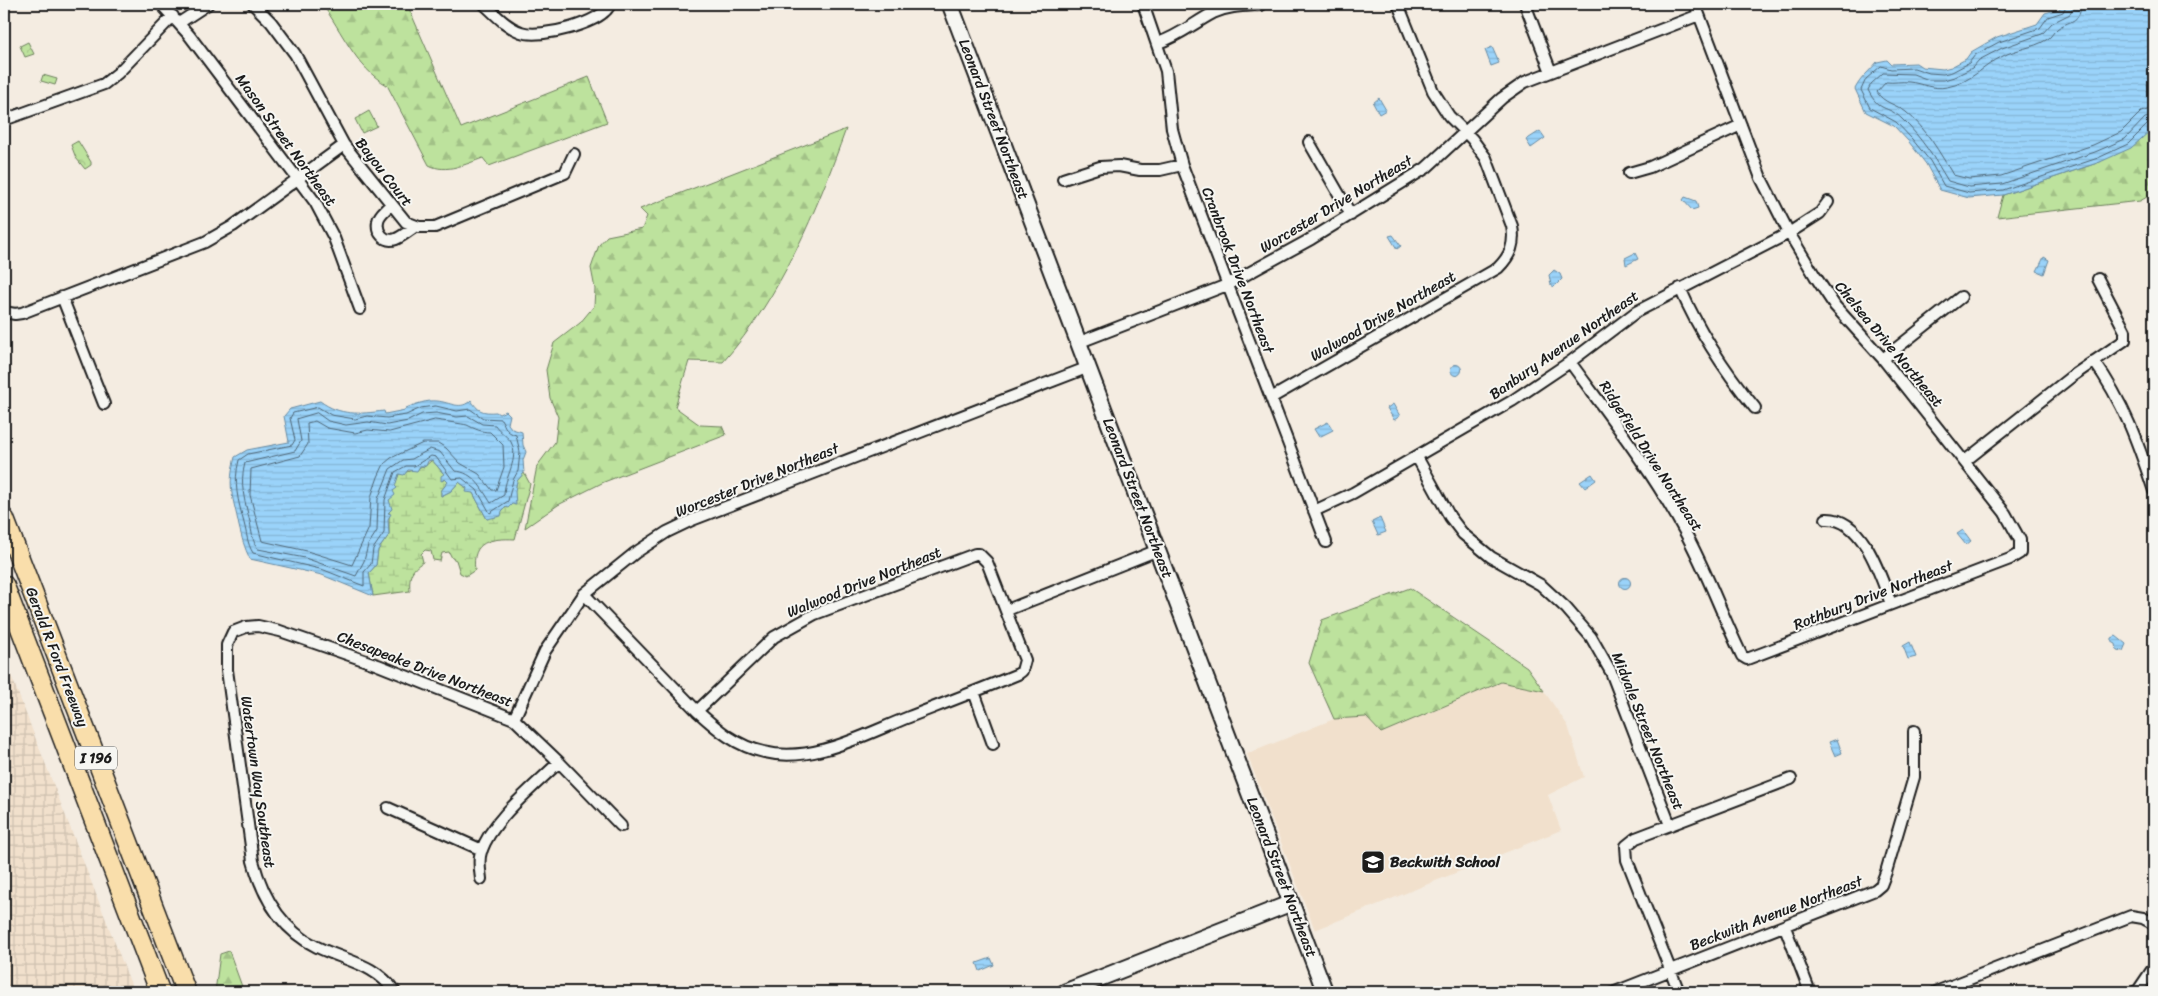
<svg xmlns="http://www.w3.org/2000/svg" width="2158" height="996" font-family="Sriracha,sans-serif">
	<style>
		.built { fill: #f1e0cc }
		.industrial { fill: url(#industrial-grid) }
		.forest { fill: url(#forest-firs); stroke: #6c7f5c }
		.wetland { fill: url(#wetland-marsh); stroke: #6c7f5c }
		.park { fill: url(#park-crowns); stroke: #6c7f5c }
		.water { fill: url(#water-rules); stroke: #688aa1 }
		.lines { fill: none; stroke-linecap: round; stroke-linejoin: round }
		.shore { stroke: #4e6575; stroke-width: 1 }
		.street-casing { stroke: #1c1c1c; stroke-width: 14 }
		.secondary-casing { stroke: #1c1c1c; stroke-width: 19 }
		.highway-casing { stroke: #1c1c1c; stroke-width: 22 }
		.street { stroke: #f6f6f2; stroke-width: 10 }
		.secondary { stroke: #f6f6f2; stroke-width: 15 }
		.highway { stroke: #f9deab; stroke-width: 19 }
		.labels { text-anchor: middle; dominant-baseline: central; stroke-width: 4; stroke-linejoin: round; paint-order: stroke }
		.shield { fill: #f6f6f2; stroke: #5d5d5c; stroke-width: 1 }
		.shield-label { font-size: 14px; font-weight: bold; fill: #1c1c1c }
		.street-label { font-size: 15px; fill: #1c1c1c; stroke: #f6f6f2 }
		.poi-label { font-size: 15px; font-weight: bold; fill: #1c1c1c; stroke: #f6f6f2; text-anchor: start }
	</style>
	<defs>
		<pattern id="industrial-grid" width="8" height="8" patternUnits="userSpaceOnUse" patternTransform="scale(1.25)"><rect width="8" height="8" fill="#f1e0cc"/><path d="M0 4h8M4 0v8" fill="none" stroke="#cec0af"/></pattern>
		<pattern id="forest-firs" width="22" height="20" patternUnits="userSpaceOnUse" patternTransform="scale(1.25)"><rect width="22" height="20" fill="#bde29d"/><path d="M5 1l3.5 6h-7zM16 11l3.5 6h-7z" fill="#a2c187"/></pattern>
		<pattern id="wetland-marsh" width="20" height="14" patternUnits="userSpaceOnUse" patternTransform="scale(1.25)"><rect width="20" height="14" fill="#bde29d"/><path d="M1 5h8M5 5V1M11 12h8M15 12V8" fill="none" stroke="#a2c187"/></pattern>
		<pattern id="park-crowns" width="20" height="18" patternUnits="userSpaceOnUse" patternTransform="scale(1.25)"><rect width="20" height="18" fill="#bde29d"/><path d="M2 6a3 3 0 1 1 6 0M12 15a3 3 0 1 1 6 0" fill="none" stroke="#a2c187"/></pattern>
		<pattern id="water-rules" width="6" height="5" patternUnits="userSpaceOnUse" patternTransform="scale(1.25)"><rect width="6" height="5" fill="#9ad3fa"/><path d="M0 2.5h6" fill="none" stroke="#84b5d6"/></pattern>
	</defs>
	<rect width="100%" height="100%" fill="#f4ece1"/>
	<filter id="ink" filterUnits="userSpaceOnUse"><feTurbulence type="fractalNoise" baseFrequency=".02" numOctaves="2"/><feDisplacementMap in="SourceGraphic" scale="10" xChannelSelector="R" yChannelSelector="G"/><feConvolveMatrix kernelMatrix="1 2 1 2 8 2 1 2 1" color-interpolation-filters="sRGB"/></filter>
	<g filter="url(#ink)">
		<path class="built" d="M1502,682L1544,691L1568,726L1584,777L1548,795L1561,830L1315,930L1247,754L1334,719L1366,717L1381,733Z"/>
		<path class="industrial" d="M4,657L134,992H4Z"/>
		<path class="forest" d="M322,4H407L461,128L589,77L607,122L489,166L483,158C466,164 446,174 429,165L387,85C356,68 342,31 322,4Z
			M2154,123V193L2140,201L1997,217L2003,195L2100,162L2151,130Z
			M846,129C816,212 782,295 723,362L689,361L675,407L700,425L722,426L726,435L604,482L558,505L525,528L537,466L555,442L558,417L550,398L546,370L554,343L580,323L594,306L595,289L591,268L599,245L607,236L642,229L647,216L640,209Z
			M1410,588L1527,667L1544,691L1501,682L1381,733L1366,717L1334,719L1309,663L1322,620Z
			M229,951L244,992H215L220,954Z"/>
		<path class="wetland" d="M432,460L444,474L442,481L445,479L448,482L441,491V496L451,491L459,482L473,493L487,519L512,504L517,481L524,473L530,484L515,539C491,538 471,541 475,570L466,576L460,573L456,560L452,558L449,552L442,553L440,561L433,560L431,551L425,550L421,554L423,562C410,570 409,577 410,591L373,596L369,573L376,565L378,550L389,535V500L399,474L417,469L422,466L424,467Z"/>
		<path class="park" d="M28,42L34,54L25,57L20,46Z
			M43,75L57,79L55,85L41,81Z
			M369,111L377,126L362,133L355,119Z
			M78,141L91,162V165L85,169L76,158L71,145Z"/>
		<path class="water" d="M2065,4H2154V123L2151,130L2131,148L2100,162L2003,195L1969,198L1940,190L1926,164L1909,142L1894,126L1866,112L1855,89C1861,77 1869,72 1877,62L1887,60L1891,64L1916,63L1922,67L1943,69L1951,67L1966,59L1971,52L1997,37L2037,24L2045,13L2059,9Z
			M1492,47L1499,63L1491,66L1485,50Z
			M1379,98L1386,110L1379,114L1373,103Z
			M1540,131L1545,138L1531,148L1526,140Z
			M1685,197L1696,201L1698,208L1692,210L1683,200Z
			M1393,235L1401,246L1397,249L1389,236Z
			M1635,253L1638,259L1626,265L1625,258Z
			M2044,257L2049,260L2044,274L2037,271Z
			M1554,270L1560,274L1562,279L1554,287L1551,285L1549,275Z
			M1450.5 370a5.5 5.5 0 1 1 11 0a5.5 5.5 0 1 1-11 0Z
			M471,400C478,411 482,413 496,412L499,414L506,411L510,415L508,424L512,429L522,432L523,445L526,452L523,460L524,473L517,481L515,491L516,505L512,504L508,508L506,507L502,511L501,516L487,519L473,493L466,492L467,488L459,482L451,491L441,496V491L448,482L445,479L441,481V476L444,474L432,460L428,461L426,466H420L417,471L408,470L404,475L399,474L395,486L397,488L393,491L395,495L389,500L392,509L388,513L391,514L388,519L389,535L378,550L376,565L369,573L373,596L322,575L250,559C244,547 242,538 239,526C233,496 227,488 235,457L247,450L289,442L284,416L290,409L320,401C340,416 360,414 384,411L385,414L405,410L406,408C416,404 427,400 437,401C450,402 461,411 471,400Z
			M1393,404L1400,416L1394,420L1387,408Z
			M1328,422L1333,430L1319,437L1314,429Z
			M1592,474L1596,480L1585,488L1580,482Z
			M1380,518L1386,532L1378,535L1372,522Z
			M1963,530L1971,541L1966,545L1957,534Z
			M1619.5 583a5.5 5.5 0 1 1 11 0a5.5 5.5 0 1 1-11 0Z
			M2116,636L2126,644L2123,651L2117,650L2116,644L2112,642V638Z
			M1910,642L1916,657L1908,659L1903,646Z
			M1837,739L1842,753L1835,756L1829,742Z
			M991,958L994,965L980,971L977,963Z"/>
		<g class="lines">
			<path class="shore" d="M2067,4L2063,12L2048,17L2040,28L1999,42L1975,55L1969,63L1952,72L1943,74L1929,73L1914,68L1891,69L1881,66L1866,79L1861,90L1870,108L1896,122L1912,139L1930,161L1944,186L1969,193L2003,190L2098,158L2128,144L2149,123L2154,122
				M2074,4L2070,14L2052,23L2042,34L2002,48L1979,60L1972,68L1954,77L1944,80H1929L1913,74L1883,73L1871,84L1868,90C1880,114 1887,104 1902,119C1921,137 1935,159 1948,181L1969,187L2002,184L2095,152L2125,139L2145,118L2154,116
				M2081,4C2081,24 2068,20 2057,29C2053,32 2051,38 2046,40C2033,48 2016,49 2003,56C1983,66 1970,83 1947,87C1933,90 1921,83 1909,82C1901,81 1894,83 1886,82L1877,92C1883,103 1896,104 1906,112C1926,128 1940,153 1953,175L1969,179L2001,176L2093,145L2121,132L2141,112L2154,108
				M436,406L457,411L470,409L483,418L501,419C506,427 505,432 516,435L520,452L518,471L513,480L508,501L490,513L477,490L462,478L452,479L436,457L431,456L414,466H406L395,472L385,500L384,533L373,549L371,564L364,572V586L324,570L253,553C247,543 247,534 244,523C238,500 233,484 239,460L248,454L292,445L295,440L290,418L293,413L318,407L331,415L355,419L367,416L387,418L406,415L421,408Z
				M317,413L328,421L346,425L368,422L387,425L408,421L422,414L436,413L457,417L468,416L482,424L495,425C499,431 510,439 511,442C520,459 504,477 504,495L491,503C482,489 474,472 455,471L440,452L430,449L412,459L403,460L390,469L378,499L377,531L368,545L364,561L356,576L305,558L258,549C252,541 252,532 250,522C245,501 239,485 245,463L295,451L301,441L297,419Z
				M435,420C442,421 463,424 467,425C475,429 481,432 490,432L503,445L504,467L496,490H492L479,474L460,463L446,448L438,443H423L391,458L384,464L378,477L371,497L369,528L352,565L307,551L262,541L250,495L251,469L300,456L308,444L307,423L315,421L327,428L355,433L368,430L389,432Z"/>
			<g class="street-casing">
				<path id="street" d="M161,4L189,35L315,202L334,238L360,309
					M253,4L271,22L295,54L344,145L406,222L419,227H435L565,173L574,154
					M484,4C495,14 506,27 521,32C540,39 604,23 610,4
					M1143,4L1166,71L1172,129L1182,165L1326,542
					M1525,4L1551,72
					M179,23L208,4
					M1158,43C1179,36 1194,23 1213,13C1228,6 1244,6 1260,5
					M4,120L104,84L118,73L173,16
					M1309,142L1351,215
					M1629,173L1650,167L1741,125
					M1063,179L1100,167L1119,166L1140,170H1160L1182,165
					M390,205C386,210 379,214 378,221C376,232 384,243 396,239C403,236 410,230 416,226
					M1680,288C1699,332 1725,371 1755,408
					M62,297L104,404
					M4,312L15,314L22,313L205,242L233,226L344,145
					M1080,342L1227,285L1311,239L1426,168L1502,98L1525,82L1699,15
					M1883,359L1961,297
					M2094,361C2124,403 2138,443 2154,491
					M1570,362C1610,417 1653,472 1685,532C1707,572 1722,615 1742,656L1747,659L2010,559L2020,553V540L2005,513L1883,359L1835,306L1815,276L1789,233L1761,178L1695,4
					M1271,398L1498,268C1511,255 1515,244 1512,226L1486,158L1472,139L1449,116L1433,91L1398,4
					M1417,457L1450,517L1463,534L1491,557L1541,585L1566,608L1591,637L1611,672L1670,825
					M1965,461L2071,377L2125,340V331L2098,279
					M1314,511L1353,493L1512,401L1570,362L1636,312L1789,233L1820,213L1828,202
					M1826,519C1863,517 1881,577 1891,604
					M584,594L697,711C718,730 736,746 764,752C813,764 865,734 909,717C945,703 982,689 1018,674L1022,671L1025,660L987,562L979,554H975L815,614L774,637L697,711
					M1007,610L1158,550
					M974,692L993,744
					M514,719L545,651L584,594L635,553L667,532L692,520L1089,367
					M388,808L482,850
					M481,879C480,870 478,860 481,852C492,819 535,786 559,762
					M1785,927L1810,992
					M395,992C376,964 346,961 317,947C282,930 263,898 253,861L227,670V645L233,632L246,627L258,626L280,631L378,665L514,719L559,762L621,826
					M1615,992L1875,890L1881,885L1886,872L1914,777V731
					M1679,992L1627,860L1626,846L1636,838L1791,779
					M1936,992L2131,916L2143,918L2154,924
					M2137,992L2154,967"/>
			</g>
			<g class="secondary-casing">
				<path id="secondary" d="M950,4L1325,992
					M1065,992L1291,903"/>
			</g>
			<g class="highway-casing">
				<path id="highway" d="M4,518L186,992
					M4,585L160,992"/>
			</g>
			<use href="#street" class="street"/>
			<use href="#secondary" class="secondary"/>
			<use href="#highway" class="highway"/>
		</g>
	</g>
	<defs>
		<g id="school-square" transform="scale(1.25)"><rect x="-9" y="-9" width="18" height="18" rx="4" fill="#1c1c1c" stroke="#f6f6f2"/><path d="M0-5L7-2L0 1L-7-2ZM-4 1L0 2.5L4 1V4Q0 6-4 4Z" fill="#fff"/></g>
	</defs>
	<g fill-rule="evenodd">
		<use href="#school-square" x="1373" y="862"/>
	</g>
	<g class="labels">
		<rect class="shield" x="75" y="746.5" width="42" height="23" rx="4"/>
		<g class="shield-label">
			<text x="96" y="758">I 196</text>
		</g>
		<g class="street-label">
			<text transform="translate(994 119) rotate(69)">Leonard Street Northeast</text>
			<text transform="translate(286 140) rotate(54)">Mason Street Northeast</text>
			<text transform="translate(384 172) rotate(52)">Bayou Court</text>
			<text transform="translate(1336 204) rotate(-31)">Worcester Drive Northeast</text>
			<text transform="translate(1238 270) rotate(69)">Cranbrook Drive Northeast</text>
			<text transform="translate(1383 316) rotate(-30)">Walwood Drive Northeast</text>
			<text transform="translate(1889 344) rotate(50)">Chelsea Drive Northeast</text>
			<text transform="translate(1564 345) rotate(-35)">Banbury Avenue Northeast</text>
			<text transform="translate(1651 456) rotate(57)">Ridgefield Drive Northeast</text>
			<text transform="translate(757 480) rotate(-22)">Worcester Drive Northeast</text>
			<text transform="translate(1138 498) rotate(69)">Leonard Street Northeast</text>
			<text transform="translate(864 582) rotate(-22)">Walwood Drive Northeast</text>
			<text transform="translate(1873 595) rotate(-21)">Rothbury Drive Northeast</text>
			<text transform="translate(57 657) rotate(69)">Gerald R Ford Freeway</text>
			<text transform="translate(425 669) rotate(21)">Chesapeake Drive Northeast</text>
			<text transform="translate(1648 731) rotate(68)">Midvale Street Northeast</text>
			<text transform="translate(258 782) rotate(82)">Watertown Way Southeast</text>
			<text transform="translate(1282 877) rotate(69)">Leonard Street Northeast</text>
			<text transform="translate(1776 913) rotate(-21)">Beckwith Avenue Northeast</text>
		</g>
		<g class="poi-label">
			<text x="1390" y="862">Beckwith School</text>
		</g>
	</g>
	<rect width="2158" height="996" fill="none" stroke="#f6f6f2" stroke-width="20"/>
	<rect x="10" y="10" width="2138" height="976" fill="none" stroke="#1c1c1c" stroke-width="2" filter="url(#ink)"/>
</svg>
